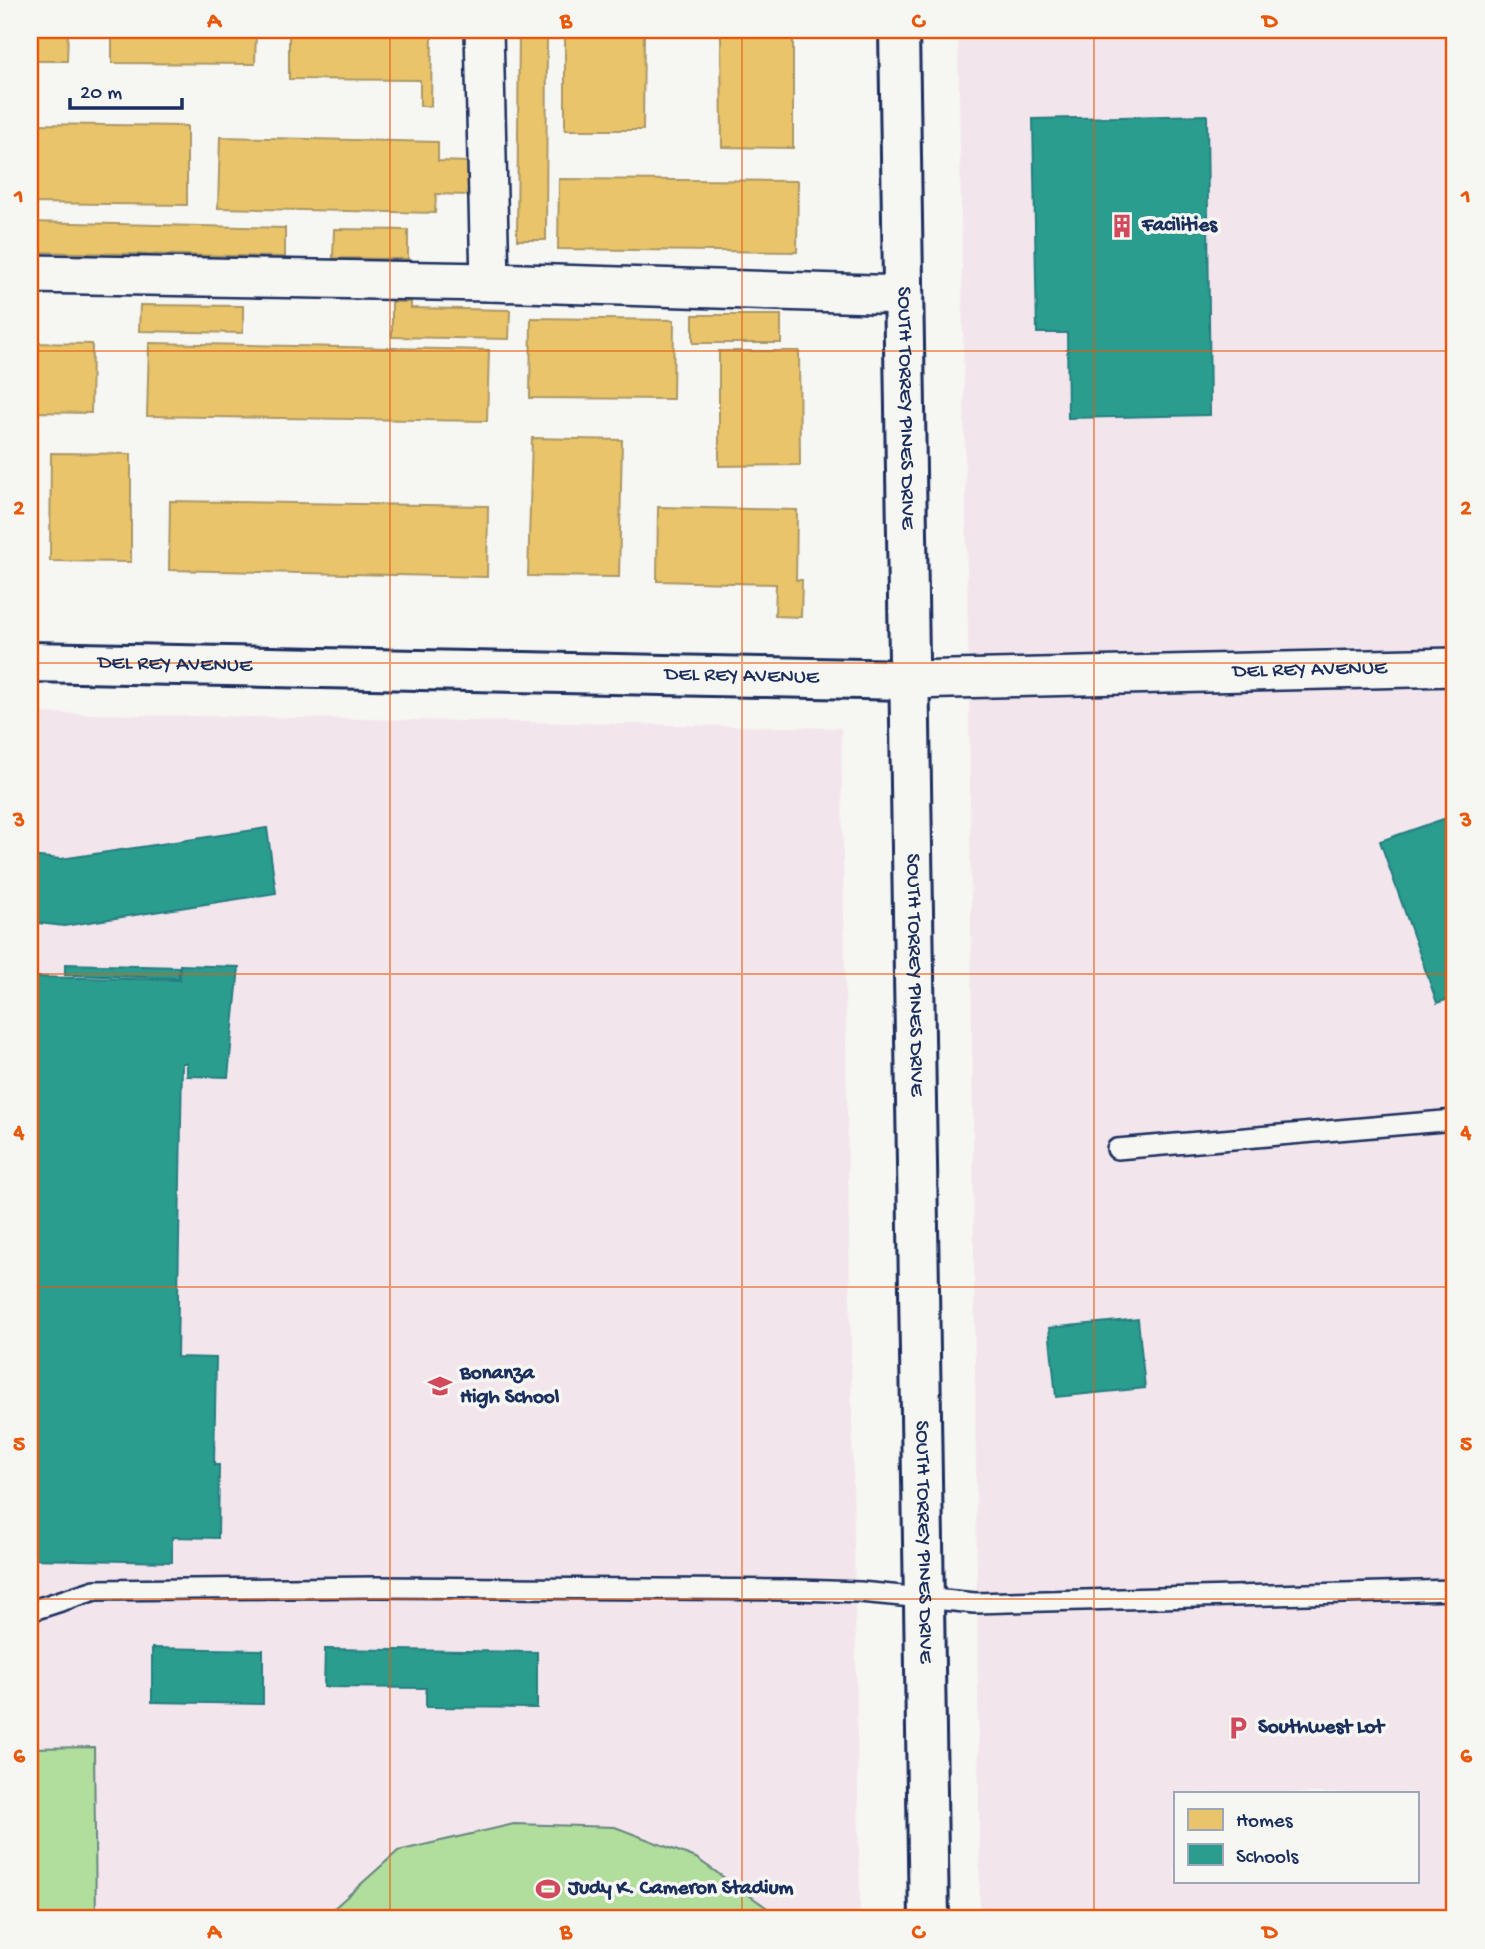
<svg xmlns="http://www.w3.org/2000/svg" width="1485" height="1949" font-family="'Gochi Hand',sans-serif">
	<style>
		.built { fill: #f3e5ec; fill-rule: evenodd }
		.green { fill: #b1de9d; stroke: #66867e; stroke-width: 2 }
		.homes { fill: #e9c46a; stroke: #ab9766; stroke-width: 2 }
		.schools { fill: #2a9d8f; stroke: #267c80; stroke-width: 2 }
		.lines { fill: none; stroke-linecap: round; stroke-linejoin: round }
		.service-casing { stroke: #1b2f5e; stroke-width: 24 }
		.minor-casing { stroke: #1b2f5e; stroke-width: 42 }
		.tertiary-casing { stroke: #1b2f5e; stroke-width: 44 }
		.secondary-casing { stroke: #1b2f5e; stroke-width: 44 }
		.service { stroke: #f6f6f2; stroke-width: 19 }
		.minor { stroke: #f6f6f2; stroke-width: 37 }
		.tertiary { stroke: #f6f6f2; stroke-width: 38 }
		.secondary { stroke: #f6f6f2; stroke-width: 38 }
		.grid { fill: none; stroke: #e8590c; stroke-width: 2; stroke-opacity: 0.55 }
		.labels { text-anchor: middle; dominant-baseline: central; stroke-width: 7; stroke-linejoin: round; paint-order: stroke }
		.poi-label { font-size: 21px; font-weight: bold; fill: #1b2f5e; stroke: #f6f6f2; text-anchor: start }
		.street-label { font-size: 21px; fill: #1b2f5e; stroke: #f6f6f2 }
		.neatline { fill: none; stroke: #e8590c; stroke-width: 2.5 }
		.grid-label { font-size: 23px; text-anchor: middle; font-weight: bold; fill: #e8590c }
	</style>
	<rect width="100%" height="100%" fill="#f6f6f2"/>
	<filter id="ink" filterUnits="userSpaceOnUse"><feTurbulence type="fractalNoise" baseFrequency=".0143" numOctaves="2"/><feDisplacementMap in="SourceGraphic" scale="14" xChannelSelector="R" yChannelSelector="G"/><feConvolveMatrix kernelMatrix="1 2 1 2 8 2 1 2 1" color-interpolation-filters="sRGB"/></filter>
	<g filter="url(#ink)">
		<path class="built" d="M958,30H1455V1919H980L969,691ZM1175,1793H1417V1881H1175Z
			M30,713L841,728L860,1919H30Z"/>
		<path class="green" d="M94,1747L96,1919H30V1748Z
			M514,1824L615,1827L696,1858L783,1919H322L398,1851Z"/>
		<path class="homes" d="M30,30H68L67,61H30Z
			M112,30H256L255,64L112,63Z
			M289,30H432L431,106H420V80L289,79Z
			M519,30H547L546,240H517Z
			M565,30H644L643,130H565Z
			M721,34H793V148L722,147Z
			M30,124L187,126V205L30,203Z
			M220,137L438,142V161L469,162L468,195L436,194L435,213L218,208Z
			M559,179L798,181L797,252L558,249Z
			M30,222L285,228V257L30,252Z
			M334,229L408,230V259L333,258Z
			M392,302H411V308L510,310L509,339L392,337Z
			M140,305L243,306V333L139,331Z
			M693,315H781V343H693Z
			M531,318L674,320L673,399L530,398Z
			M30,343L92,344L91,413L30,412Z
			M149,343L489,350L487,421L147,416Z
			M719,351H799L800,465L719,466Z
			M532,438L622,440L619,577L528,576Z
			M51,453L131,454V562L50,561Z
			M170,501L488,506L487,577L169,570Z
			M658,507L797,510L796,580H802L801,617L775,616L776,584L657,581Z"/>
		<path class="schools" d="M1207,115L1210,415L1068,418L1067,333H1037L1033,119Z
			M1455,815V997L1437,1003L1380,841Z
			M267,828L276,893L64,926L30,922V856L61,859Z
			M65,964L179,967V978L65,975Z
			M180,965L239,967L228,1077L187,1076V1063H182L177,1357L216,1358L214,1465H219L218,1538L172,1537V1562L30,1559V977L180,980Z
			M1138,1319L1145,1388L1056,1397L1049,1328Z
			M152,1648L263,1650V1704L152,1702Z
			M325,1649L537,1652V1708L426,1707V1688L324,1687Z"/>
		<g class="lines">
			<g class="service-casing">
				<path id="service" d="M1117,1149L1455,1120
					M30,1611L95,1590L375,1587L798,1590L860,1592L975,1603L1455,1590"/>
			</g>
			<g class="minor-casing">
				<g id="minor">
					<path d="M484,30L490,282"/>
					<path d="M30,274L490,282L904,295"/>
					<path id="s1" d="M909,680L1455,667"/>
				</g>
			</g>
			<g class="tertiary-casing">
				<g id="tertiary">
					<path id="s2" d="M30,662L909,680"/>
				</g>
			</g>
			<g class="secondary-casing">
				<g id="secondary">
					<path id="s3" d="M899,30L929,1919"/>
				</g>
			</g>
			<use href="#service" class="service"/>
			<use href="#minor" class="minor"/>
			<use href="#tertiary" class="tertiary"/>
			<use href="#secondary" class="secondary"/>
		</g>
	</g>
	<path class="grid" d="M390,30V1919M742,30V1919M1094,30V1919M30,351H1455M30,663H1455M30,974H1455M30,1287H1455M30,1599H1455"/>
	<defs>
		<g id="building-bare" transform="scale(1.89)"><path d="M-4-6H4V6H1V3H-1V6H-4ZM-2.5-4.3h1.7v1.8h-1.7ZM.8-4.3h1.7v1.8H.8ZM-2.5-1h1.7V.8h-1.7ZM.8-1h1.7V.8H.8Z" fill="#d1495b" stroke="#f6f6f2" stroke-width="2.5" paint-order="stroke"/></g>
		<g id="school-bare" transform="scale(1.89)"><path d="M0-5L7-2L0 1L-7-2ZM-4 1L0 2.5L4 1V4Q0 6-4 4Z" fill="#d1495b" stroke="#f6f6f2" stroke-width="2.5" paint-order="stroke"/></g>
		<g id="parking-bare" transform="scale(1.89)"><path d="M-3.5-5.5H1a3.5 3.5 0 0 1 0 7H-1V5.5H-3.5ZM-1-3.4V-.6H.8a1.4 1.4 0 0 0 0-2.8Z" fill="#d1495b" stroke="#f6f6f2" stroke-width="2.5" paint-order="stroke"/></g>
		<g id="stadium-bare" transform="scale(1.89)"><path d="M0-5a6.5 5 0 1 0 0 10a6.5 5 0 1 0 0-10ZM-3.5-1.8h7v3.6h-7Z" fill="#d1495b" stroke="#f6f6f2" stroke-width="2.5" paint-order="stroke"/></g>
	</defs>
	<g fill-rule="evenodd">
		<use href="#building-bare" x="1122" y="226"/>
		<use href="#school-bare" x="440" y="1386"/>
		<use href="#parking-bare" x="1238" y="1728"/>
		<use href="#stadium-bare" x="548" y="1889"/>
	</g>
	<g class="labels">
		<g class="poi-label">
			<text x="1142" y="226">Facilities</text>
			<text x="460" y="1374">Bonanza<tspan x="460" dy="24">High School</tspan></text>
			<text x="1258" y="1728">Southwest Lot</text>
			<text x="568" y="1889">Judy K. Cameron Stadium</text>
		</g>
		<g class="street-label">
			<text stroke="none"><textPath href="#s3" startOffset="378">SOUTH TORREY PINES DRIVE</textPath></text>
			<text stroke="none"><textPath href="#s2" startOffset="145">DEL REY AVENUE</textPath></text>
			<text stroke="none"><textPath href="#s1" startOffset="401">DEL REY AVENUE</textPath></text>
			<text stroke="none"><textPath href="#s2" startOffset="712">DEL REY AVENUE</textPath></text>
			<text stroke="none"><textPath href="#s3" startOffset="945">SOUTH TORREY PINES DRIVE</textPath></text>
			<text stroke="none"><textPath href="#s3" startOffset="1512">SOUTH TORREY PINES DRIVE</textPath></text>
		</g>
	</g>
	<rect width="1485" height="1949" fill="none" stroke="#f6f6f2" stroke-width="77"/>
	<rect x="1174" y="1792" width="245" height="91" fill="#f6f6f2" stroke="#9ea6b7" stroke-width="2"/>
	<rect x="1188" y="1809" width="35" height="21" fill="#e9c46a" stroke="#9ea6b7" stroke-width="2"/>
	<text x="1236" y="1826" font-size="21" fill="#1b2f5e">Homes</text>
	<rect x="1188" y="1844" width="35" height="21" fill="#2a9d8f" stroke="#9ea6b7" stroke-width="2"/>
	<text x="1236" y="1862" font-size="21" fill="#1b2f5e">Schools</text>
	<path d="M70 98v10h112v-10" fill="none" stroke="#1b2f5e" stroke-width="3.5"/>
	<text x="80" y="98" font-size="21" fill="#1b2f5e" stroke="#f6f6f2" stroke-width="5" paint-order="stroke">20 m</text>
	<rect x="38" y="38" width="1408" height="1872" class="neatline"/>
	<g class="grid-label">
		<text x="214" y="27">A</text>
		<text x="566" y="27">B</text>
		<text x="918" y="27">C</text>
		<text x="1270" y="27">D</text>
		<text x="19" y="202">1</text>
		<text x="1466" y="202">1</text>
		<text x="19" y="514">2</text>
		<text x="1466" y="514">2</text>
		<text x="19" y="826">3</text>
		<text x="1466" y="826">3</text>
		<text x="19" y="1138">4</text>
		<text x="1466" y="1138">4</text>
		<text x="19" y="1450">5</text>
		<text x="1466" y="1450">5</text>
		<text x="19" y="1762">6</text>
		<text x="1466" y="1762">6</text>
		<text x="214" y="1938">A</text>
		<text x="566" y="1938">B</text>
		<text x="918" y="1938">C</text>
		<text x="1270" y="1938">D</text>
	</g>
</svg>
